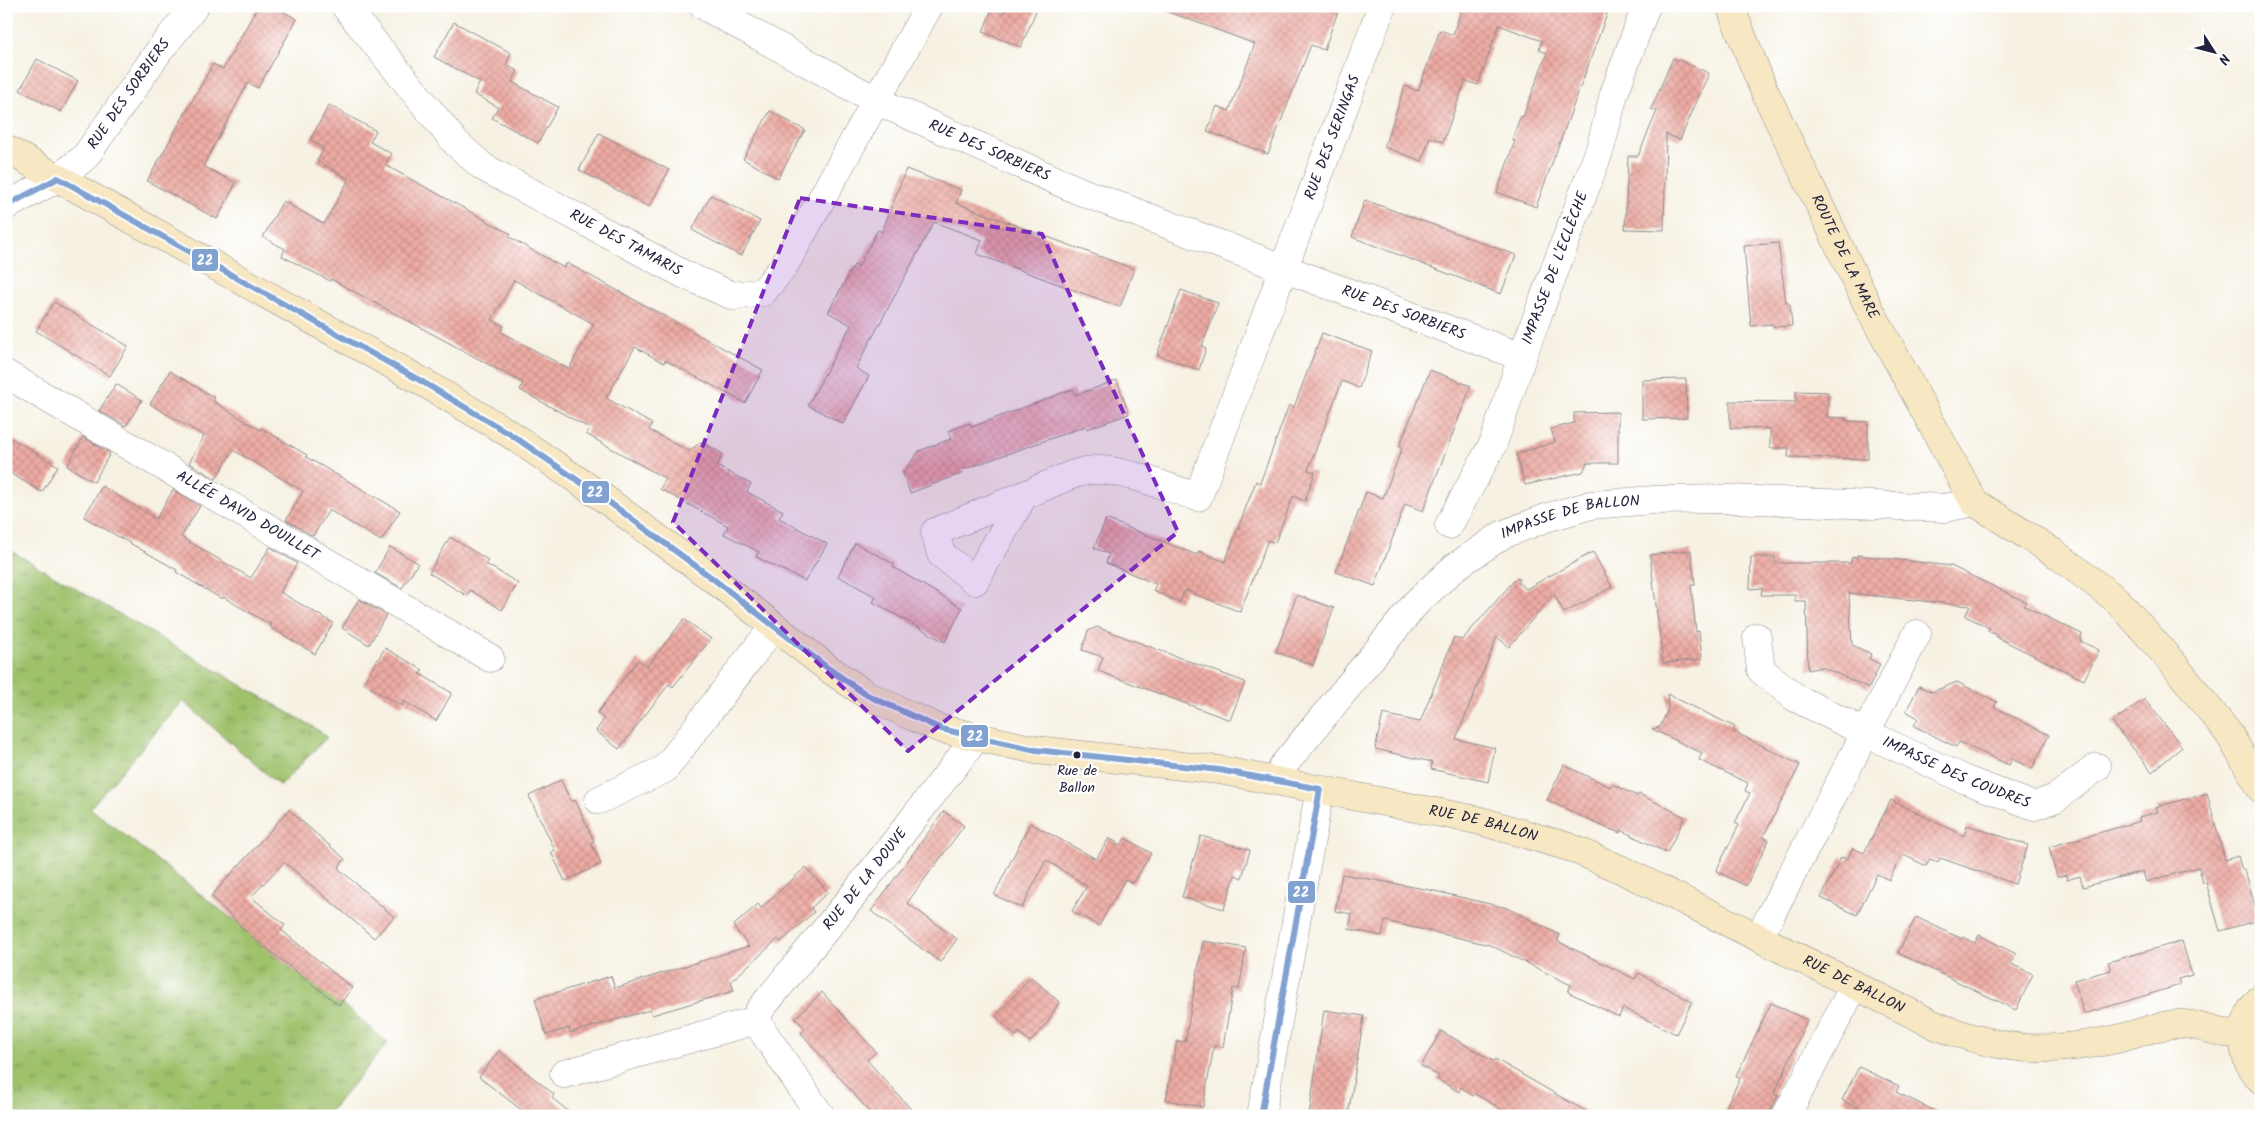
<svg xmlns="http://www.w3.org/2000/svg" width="2267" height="1122" font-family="Kalam,sans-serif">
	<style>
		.park { fill: url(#park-tufts); stroke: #607253 }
		.building { fill: url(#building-cross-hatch); fill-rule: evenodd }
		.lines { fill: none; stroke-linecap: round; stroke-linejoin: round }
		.street-casing { stroke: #8c8a8e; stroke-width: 29 }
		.secondary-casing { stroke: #8c8a8e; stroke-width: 29 }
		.street { stroke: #fff; stroke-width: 28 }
		.secondary { stroke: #f7e8c3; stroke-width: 28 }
		.bus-1-casing { stroke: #fff; stroke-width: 10 }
		.bus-1 { stroke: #81a1d0; stroke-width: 6 }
		.marked { fill: #7b2cbf; fill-opacity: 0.2; stroke: #7b2cbf; stroke-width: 4; stroke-dasharray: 10 6; stroke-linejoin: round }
		.bus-dot { fill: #22223b; stroke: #fff; stroke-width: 2 }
		.labels { text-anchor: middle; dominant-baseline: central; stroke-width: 4.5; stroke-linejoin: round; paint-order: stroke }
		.bus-label { font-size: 14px; fill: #22223b; stroke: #fff }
		.street-label { font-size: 15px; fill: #22223b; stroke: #fff }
		.line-badge { stroke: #fff; stroke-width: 2 }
		.badge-label { font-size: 14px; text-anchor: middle; font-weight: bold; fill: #fff }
	</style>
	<defs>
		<pattern id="park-tufts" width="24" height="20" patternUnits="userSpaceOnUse" patternTransform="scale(1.25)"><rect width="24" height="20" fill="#9ec16b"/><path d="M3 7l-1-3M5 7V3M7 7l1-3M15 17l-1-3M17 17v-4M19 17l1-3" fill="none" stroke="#809c59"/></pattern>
		<pattern id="building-cross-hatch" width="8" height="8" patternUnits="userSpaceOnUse" patternTransform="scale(1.25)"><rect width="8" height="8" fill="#edaba3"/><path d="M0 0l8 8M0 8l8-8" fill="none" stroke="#cb938d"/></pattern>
	</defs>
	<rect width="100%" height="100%" fill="#fff"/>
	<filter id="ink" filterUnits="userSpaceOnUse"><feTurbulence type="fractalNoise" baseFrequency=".02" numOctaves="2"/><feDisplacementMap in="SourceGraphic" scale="10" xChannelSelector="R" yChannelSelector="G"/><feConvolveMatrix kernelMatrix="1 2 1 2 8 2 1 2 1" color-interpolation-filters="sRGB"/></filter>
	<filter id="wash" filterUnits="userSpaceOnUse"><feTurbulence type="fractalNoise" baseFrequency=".0096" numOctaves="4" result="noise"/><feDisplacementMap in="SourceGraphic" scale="20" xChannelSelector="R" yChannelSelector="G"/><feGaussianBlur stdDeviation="1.12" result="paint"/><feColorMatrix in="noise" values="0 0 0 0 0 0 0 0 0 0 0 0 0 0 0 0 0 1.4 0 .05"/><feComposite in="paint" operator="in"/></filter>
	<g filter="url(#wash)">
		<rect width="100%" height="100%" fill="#f6f1e2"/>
		<path class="park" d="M6,548L315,728L327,737L280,786L183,701L90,808L352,1012L388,1043L326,1116H6Z"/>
		<g id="blocks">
			<path class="building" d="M258,6H273L297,19L258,88L248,83L203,166L236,183L217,219L147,181L213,64L223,69Z
				M1007,6H1038L1021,47L983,32L992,9L1004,14Z
				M1161,6H1340L1324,50L1311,45L1268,154L1207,131L1217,106L1229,111L1255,44L1161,9Z
				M1456,6H1610L1536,207L1497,192L1515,141L1512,140L1516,128L1521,116L1523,117L1547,53L1539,50L1542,41L1499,25L1478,85L1465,81L1443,142L1430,137L1422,161L1384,147L1405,86L1418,91L1440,30L1453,35L1461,11L1455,9Z
				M454,22L511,53L506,65L518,71L512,82L558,107L538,143L492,118L498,107L474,94L480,82L434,57Z
				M1673,58L1709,73L1680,140L1666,134L1664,230L1625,229L1628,156H1638L1657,111L1651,109Z
				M37,59L78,81L61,112L20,90Z
				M329,105L376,131L370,142L392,154L385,165L511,234L509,237L564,268L567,263L763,370L745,403L665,360L664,363L635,347L606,398L652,424L649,430L689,451L701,442L723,454L717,466L751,484L747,492L783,511L779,518L827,544L805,581L756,557L759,552L724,534L728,526L660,489L666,479L586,434L589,428L520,390L523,383L331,279L330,281L282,256L285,249L263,237L283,201L324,224L349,179L317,161L324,148L310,140ZM514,280L594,324L569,369L501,332L504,326L492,320Z
				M770,111L805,130L778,178L743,159Z
				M599,133L669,170L649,207L579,170Z
				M906,169L961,190L956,203L1134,269L1120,307L977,254L982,240L934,222L856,368L869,376L843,424L808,405L851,325L828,312L854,265L858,267L878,230L882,232Z
				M711,195L760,221L741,256L692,230Z
				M1365,200L1516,255L1501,294L1352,237Z
				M1778,243L1786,302L1790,305L1792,326L1775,327L1772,324L1751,326L1744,246Z
				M1181,290L1218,303L1202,346L1206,348L1199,370L1157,355Z
				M54,302L128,346L110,376L36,331Z
				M1322,333L1372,351L1359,388L1342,381L1308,470L1315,472L1305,501L1293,496L1275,543L1268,540L1240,612L1185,590L1180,602L1153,591L1156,584L1106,563L1109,554L1094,548L1106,519L1197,555L1199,551L1225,562L1256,481L1260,483L1289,405L1294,407Z
				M1430,370L1471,386L1423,511L1405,504L1375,586L1336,572L1366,492L1383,498L1402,448L1399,447Z
				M170,371L215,398L213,401L260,430L261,428L307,455L306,457L400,511L381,541L329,510L313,536L286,520L303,491L233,450L216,479L189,463L204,436L150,404Z
				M1686,379L1687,418L1642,419V380Z
				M1117,380L1129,414L1087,429L1086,426L962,470L963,473L910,493L903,473L919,451L951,439L948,431L970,423L972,427L1073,389L1076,395Z
				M116,384L142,400L126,426L99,411Z
				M1796,391L1828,392L1827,417L1846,418V421L1868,422V459L1788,457L1789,448H1770V429L1730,428V401L1796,402Z
				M1618,412V463H1587L1583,472L1525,485L1516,454L1555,442L1551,429L1574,423V413Z
				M6,435L58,466L42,492L6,471Z
				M83,437L110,453L94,482L67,466Z
				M102,486L156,519L173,490L200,506L181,537L251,578L270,547L297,563L280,592L333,623L315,654L270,627L271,625L223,597L222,599L176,572L177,570L84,517Z
				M450,537L488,560L486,564L518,583L502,610L470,590L467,596L429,573Z
				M855,543L894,564L893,567L962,608L945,642L873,602L876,597L838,576Z
				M390,547L418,563L402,588L375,573Z
				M1691,550L1695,585H1691L1696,632L1699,631L1702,659L1663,663L1650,555Z
				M1593,552L1612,587L1564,613L1554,594L1509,647L1497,637L1456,739L1495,748L1488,782L1431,769L1432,762L1375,749L1383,714L1420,722L1454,637L1462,640L1517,577L1520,579L1518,583L1526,589Z
				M1857,555L1951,566L2026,602L2024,606L2082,634L2080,641L2099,650L2084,680L1996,637L1997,635L1988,631L1990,628L1965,616L1970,606L1849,593L1852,645L1871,654L1869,659L1880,664L1869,688L1822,667L1808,670L1806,601H1795V595H1761L1762,588L1750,589L1751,557H1775V563H1851L1852,557L1857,558Z
				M1297,595L1334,608L1313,665L1276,652Z
				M359,599L386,615L369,645L342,628Z
				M684,619L711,639L673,687L669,684L619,749L596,731L604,719L597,713L638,660L647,667Z
				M1097,627L1245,682L1230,720L1098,671L1103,657L1082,650L1088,631Z
				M385,648L423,670L420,674L452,693L436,721L404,701L402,706L363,683Z
				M1957,682L1997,702L1994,707L2049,735L2032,769L2012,759L2009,765L1959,742L1956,747L1914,726L1918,718L1906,711L1919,686L1932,692Z
				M1667,694L1735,727L1733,731L1800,765L1763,837L1769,840L1746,886L1716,871L1739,825L1735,823L1750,793L1745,791L1748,783L1699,760L1702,753L1652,729L1660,727L1668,709Z
				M2145,699L2182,747L2152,772L2112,722Z
				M1564,765L1610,787L1612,784L1637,796L1639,794L1685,817L1667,853L1621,830L1620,833L1595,823L1547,800Z
				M561,780L571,802L575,800L594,841L591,843L601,864L565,881L551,852L555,850L529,796Z
				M2207,793L2225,860L2238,856L2242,870H2245L2259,920L2220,931L2206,882L2203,883L2199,867L2146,882L2143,871L2083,887L2080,876L2067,880L2066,875L2057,877L2049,847L2130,824L2140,821L2139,817L2158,812L2156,807Z
				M1891,800L1964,836L1967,825L2028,845L2015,884L1940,858L1938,862L1930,859L1926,866L1902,854L1889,880L1877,874L1857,915L1821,898L1841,857L1847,859L1853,848L1864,853Z
				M289,810L345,859L338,868L394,917L374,938L284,862L251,897L285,925L281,930L352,988L339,1005L253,938L211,896Z
				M944,811L964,826L907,903L957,939L940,962L871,911Z
				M1030,823L1096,859L1109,838L1121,845L1125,838L1151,853L1133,884L1125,879L1099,926L1072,911L1087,886L1046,860L1022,908L994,895Z
				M1201,836L1250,850L1242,878L1235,875L1224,909L1182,897Z
				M806,867L828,892L811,908L814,912L781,942L778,939L731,981L734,991L652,1015L650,1010L570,1033L569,1028L546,1035L535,999L611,976L615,988L749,946L733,926L758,904L761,908Z
				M1342,874L1430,890L1507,908L1560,935L1557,941L1635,979L1639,973L1692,1002L1676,1034L1623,1008L1619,1017L1568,992L1571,985L1490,945L1385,921L1382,936L1349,929L1352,914L1335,911Z
				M1916,917L1962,939L1963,937L1975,943L1979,935L2016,954L2011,964L2033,974L2016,1010L1898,953Z
				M1203,941L1246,948L1239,989L1233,988L1223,1047L1214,1046L1203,1107L1166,1100L1177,1041L1185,1042Z
				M2182,941L2192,975L2178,979L2180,985L2084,1014L2074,980L2111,970L2108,962Z
				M1031,977L1059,1002L1047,1023L1030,1042L1019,1032L1016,1036L996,1016Z
				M822,992L876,1052L867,1060L917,1116H873L801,1033L805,1029L795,1018Z
				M1771,1003L1807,1020L1774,1094L1778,1096L1768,1116H1722L1740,1078L1736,1076Z
				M1324,1010L1364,1016L1348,1116H1309Z
				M1441,1031L1493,1061L1495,1059L1594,1116H1513L1475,1094L1473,1096L1461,1087L1459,1092L1437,1079L1439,1076L1421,1066Z
				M499,1051L554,1094L552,1098L574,1116H529L479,1077Z
				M1859,1067L1899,1086L1896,1092L1945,1116H1855L1859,1109L1842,1100Z"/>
		</g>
	</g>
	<g filter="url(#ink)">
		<use href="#blocks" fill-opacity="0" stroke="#8c8a8e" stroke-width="1"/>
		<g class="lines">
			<g class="street-casing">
				<g id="street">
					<path id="s1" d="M345,6L455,142L483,167L685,275L733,296L763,292L784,266L929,6"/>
					<path id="s2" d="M704,6L877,101L1082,192L1285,269L1522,357"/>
					<path id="s3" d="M6,206L58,178L85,157L159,51L195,6"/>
					<path id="s4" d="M6,374L490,658"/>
					<path id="s5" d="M1024,495L975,581L941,554L935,532C968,518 1001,505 1034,491C1054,483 1077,469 1099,470C1130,471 1168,488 1198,497L1382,6"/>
					<path id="s6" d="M1449,525L1493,444L1522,357L1600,149L1614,94L1646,6"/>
					<path id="s7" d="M1757,637L1761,670L1796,698L1866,733L1966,780L2034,806L2056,798L2097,767"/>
					<path id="s8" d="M1279,780L1283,766L1416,603L1455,567L1502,535L1546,518L1591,505L1654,500L1731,499L1945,508L1974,502"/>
					<path d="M599,800L665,769L774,626"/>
					<path d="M1759,937L1917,634"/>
					<path d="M564,1074L757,1020"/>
					<path id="s9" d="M821,1116L764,1033L757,1020L759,1011L856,892L976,738"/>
					<path d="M1261,1116L1320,789"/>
					<path d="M1786,1116L1854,986"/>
				</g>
			</g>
			<g class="secondary-casing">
				<g id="secondary">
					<path id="s10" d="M1730,6L1763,88L1870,310L1974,502L2053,552L2117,600L2172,662L2229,734L2261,789"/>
					<path id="s11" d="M6,149L421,381L510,434L602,497L712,578L829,669L867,695L909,715L941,729L1036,750L1219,770L1477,820L1569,847L1618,868L1937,1026C2006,1052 2045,1054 2117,1039C2136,1035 2156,1025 2176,1024C2193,1022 2208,1031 2225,1033C2231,1034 2238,1032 2244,1031"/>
					<path d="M2261,998C2238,1020 2238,1058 2261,1080"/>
				</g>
			</g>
			<use href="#street" class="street"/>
			<use href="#secondary" class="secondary"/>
			<g class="bus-1-casing">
				<path id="bus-1" d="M6,206L58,178L421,381L510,434L602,497L712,578L829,669L867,695L941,729L1036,750L1219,770L1320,789L1261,1116"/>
			</g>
			<use href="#bus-1" class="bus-1"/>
		</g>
	</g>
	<path class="marked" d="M800,198L1042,234L1178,532L908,751L673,522Z"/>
	<circle class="bus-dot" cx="1077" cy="755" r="4.5"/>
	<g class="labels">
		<g class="bus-label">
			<text x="1077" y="771">Rue de<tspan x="1077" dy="17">Ballon</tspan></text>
		</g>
		<g class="street-label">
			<text stroke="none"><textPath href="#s3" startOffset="170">RUE DES SORBIERS</textPath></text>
			<text stroke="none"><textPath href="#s5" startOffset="828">RUE DES SERINGAS</textPath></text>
			<text stroke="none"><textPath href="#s2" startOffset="320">RUE DES SORBIERS</textPath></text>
			<text stroke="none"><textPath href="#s1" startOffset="374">RUE DES TAMARIS</textPath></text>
			<text stroke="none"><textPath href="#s10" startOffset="276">ROUTE DE LA MARE</textPath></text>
			<text stroke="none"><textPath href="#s6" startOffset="279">IMPASSE DE L'ECLÈCHE</textPath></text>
			<text stroke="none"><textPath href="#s2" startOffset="765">RUE DES SORBIERS</textPath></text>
			<text stroke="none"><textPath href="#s4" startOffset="280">ALLÉE DAVID DOUILLET</textPath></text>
			<text stroke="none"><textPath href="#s8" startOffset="406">IMPASSE DE BALLON</textPath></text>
			<text stroke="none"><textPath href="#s7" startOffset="255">IMPASSE DES COUDRES</textPath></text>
			<text stroke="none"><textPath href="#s11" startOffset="1654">RUE DE BALLON</textPath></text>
			<text stroke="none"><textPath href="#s9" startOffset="294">RUE DE LA DOUVE</textPath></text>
			<text stroke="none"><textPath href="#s11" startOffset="2059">RUE DE BALLON</textPath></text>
		</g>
	</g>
	<g class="line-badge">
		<rect x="191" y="248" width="28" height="24" rx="5" fill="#81a1d0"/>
		<rect x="581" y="480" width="29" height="24" rx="5" fill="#81a1d0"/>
		<rect x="960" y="724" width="29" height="24" rx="5" fill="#81a1d0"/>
		<rect x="1287" y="880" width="29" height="24" rx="5" fill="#81a1d0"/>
	</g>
	<g class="badge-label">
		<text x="205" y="265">22</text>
		<text x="595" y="497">22</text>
		<text x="975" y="741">22</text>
		<text x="1301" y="897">22</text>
	</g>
	<rect width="2267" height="1122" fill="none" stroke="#fff" stroke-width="25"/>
	<g transform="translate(2214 52) rotate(126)" stroke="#ffffff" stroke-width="4" paint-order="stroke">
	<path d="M0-4L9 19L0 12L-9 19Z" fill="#22223b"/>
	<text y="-8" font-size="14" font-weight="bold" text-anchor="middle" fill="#22223b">N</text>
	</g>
</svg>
